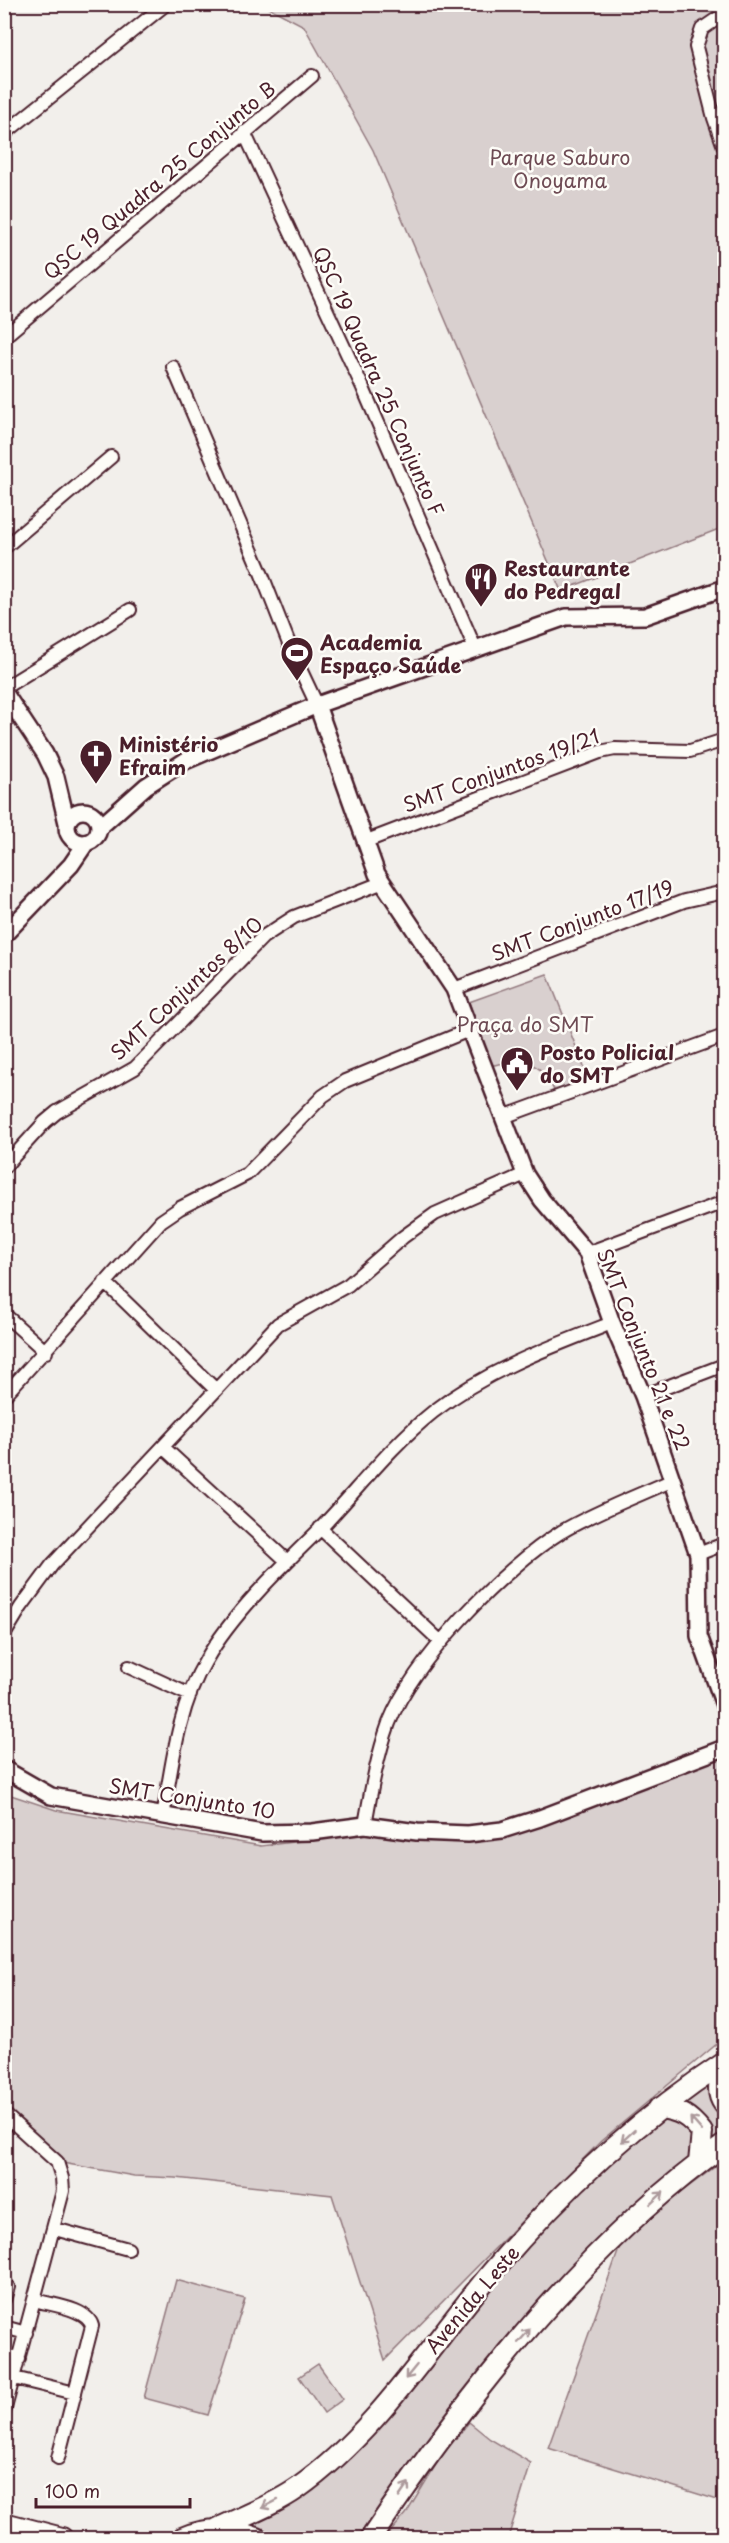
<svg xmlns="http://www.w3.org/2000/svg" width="729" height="2543" font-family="'Playpen Sans',sans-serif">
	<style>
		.green { fill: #d9d0cf; stroke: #92787d; stroke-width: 1.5 }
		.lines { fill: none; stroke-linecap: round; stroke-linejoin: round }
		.minor-casing { stroke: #4a1f2b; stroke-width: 16 }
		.tertiary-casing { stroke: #4a1f2b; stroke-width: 20 }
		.primary-casing { stroke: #4a1f2b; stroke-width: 24 }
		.minor { stroke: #fdfcf7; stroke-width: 12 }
		.tertiary { stroke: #fdfcf7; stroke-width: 15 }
		.primary { stroke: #fdfcf7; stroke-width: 20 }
		.oneway { stroke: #ac999b }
		.labels { text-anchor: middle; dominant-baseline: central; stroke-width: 5; stroke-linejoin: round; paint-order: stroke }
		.park-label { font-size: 20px; fill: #6e4b54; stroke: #fdfcf7 }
		.street-label { font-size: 20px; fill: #4a1f2b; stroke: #fdfcf7 }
		.poi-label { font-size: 20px; font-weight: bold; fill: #4a1f2b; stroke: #fdfcf7; text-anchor: start }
	</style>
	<rect width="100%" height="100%" fill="#f2efeb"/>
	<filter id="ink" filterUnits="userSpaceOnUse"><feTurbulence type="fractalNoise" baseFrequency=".0167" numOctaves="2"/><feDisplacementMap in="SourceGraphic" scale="12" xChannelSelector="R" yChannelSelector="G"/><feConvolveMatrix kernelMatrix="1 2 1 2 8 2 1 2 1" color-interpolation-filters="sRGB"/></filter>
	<g filter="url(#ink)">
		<path class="green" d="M264,5H724V527L561,591L373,150L304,26Z
			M547,974L590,1082L557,1094C552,1089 551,1083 547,1077C533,1057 510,1061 490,1066L469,1002Z
			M724,1754V2038L601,2141L385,2360L332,2195L176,2178L134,2176L57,2162L5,2106V1793L56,1810L261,1846L365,1833L466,1840Z
			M721,2068L724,2138L698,2149L701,2131L677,2105Z
			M689,2113L696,2148L681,2169L620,2229L369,2538H258L243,2532L268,2499L323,2462L580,2189L655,2119Z
			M724,2160V2502L548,2448L624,2235Z
			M176,2280L245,2299L208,2415L144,2398Z
			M318,2364L343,2399L324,2413L299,2377Z
			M469,2422L490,2439L531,2463L508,2538H385L406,2514L440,2458Z"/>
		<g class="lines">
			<g class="minor-casing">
				<path id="minor" d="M724,14L702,29L696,47L714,118L724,147
					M244,132L363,388L475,648
					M4,134L166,4
					M4,337L312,76
					M173,367L262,575L293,654L317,705
					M4,548L111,457
					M4,688L130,610
					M364,842L600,752L615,749L690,751L724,740
					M454,989L684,901L724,892
					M503,1117L724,1036
					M4,1167L45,1122L57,1112L135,1068L263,937L294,917L381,883
					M587,1253L724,1202
					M105,1282L216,1390
					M4,1314L46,1352
					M4,1396L161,1221L180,1208L247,1174L323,1096L345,1081L469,1030
					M643,1396L724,1365
					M164,1448L287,1561
					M320,1528L441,1642
					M698,1554L724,1544
					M4,1635L21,1607L52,1565L278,1324L348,1285L403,1237L435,1214L525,1174
					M129,1667L190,1695
					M163,1817C172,1765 178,1707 206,1660C230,1617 280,1568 316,1533C355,1493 389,1447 433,1412C487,1370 550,1347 612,1323
					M365,1825C371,1791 377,1756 389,1723C414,1660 503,1568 561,1532C597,1511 635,1497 673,1480
					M4,2114L57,2162L62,2178L63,2191L4,2412
					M55,2229L128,2249
					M4,2281L8,2287L4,2300
					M35,2300C51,2305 87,2308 92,2326L58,2458
					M4,2327L26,2333
					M4,2354L19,2359
					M14,2378L75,2393"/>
			</g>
			<g class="tertiary-casing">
				<path id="tertiary" d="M4,692L45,754L56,777L67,823
					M317,705L377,874L454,989L525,1174L542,1200L587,1253L612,1323L643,1396L698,1554L699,1636L724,1705
					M67 827a16 16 0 1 1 32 0a16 16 0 1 1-32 0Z
					M100,827L146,786L185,761L317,705L566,617L645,616L724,588
					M4,935L71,865L86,843
					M4,1769L51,1796L262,1833L312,1832L365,1825L417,1832L468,1834L502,1830L540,1818L724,1748"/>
			</g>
			<g class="primary-casing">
				<path id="primary" d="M724,2070C719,2083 716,2093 724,2104
					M659,2108C680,2110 689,2116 702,2132L699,2163
					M4,2523L62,2538
					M217,2529C244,2516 274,2505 298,2488C377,2432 430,2345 492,2272C559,2193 638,2119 724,2063
					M182,2538C208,2527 231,2528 257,2538
					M371,2538C466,2397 585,2244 724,2145"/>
			</g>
			<use href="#minor" class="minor"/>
			<use href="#tertiary" class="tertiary"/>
			<use href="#primary" class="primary"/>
		</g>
		<defs><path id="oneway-shaft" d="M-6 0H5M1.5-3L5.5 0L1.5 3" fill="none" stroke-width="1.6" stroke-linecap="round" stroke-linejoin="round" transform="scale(1.5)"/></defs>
		<g class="oneway">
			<use href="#oneway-shaft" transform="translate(696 2124) rotate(-131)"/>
			<use href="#oneway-shaft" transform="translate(628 2136) rotate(138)"/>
			<use href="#oneway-shaft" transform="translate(657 2198) rotate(-42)"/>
			<use href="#oneway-shaft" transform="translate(524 2336) rotate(-49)"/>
			<use href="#oneway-shaft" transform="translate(411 2372) rotate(129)"/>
			<use href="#oneway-shaft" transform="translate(404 2490) rotate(-56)"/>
			<use href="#oneway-shaft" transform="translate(270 2504) rotate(153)"/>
		</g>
	</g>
	<defs>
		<g id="restaurant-pin" transform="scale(1.725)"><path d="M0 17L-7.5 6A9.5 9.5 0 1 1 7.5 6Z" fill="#4a1f2b" stroke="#fdfcf7"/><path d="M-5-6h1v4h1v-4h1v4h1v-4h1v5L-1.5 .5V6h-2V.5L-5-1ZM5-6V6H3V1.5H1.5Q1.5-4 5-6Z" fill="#fff"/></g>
		<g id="stadium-pin" transform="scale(1.725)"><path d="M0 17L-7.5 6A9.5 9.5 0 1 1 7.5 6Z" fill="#4a1f2b" stroke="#fdfcf7"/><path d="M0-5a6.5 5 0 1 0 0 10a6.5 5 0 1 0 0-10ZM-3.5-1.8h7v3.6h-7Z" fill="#fff"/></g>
		<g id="church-pin" transform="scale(1.725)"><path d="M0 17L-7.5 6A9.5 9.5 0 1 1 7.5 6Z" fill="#4a1f2b" stroke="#fdfcf7"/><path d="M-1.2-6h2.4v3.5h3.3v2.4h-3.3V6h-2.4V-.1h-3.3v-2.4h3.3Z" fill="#fff"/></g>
		<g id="civic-pin" transform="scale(1.725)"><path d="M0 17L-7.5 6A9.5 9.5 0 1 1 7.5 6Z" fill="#4a1f2b" stroke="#fdfcf7"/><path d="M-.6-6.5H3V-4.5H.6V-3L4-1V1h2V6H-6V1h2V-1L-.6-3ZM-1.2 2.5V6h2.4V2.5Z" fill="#fff"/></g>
	</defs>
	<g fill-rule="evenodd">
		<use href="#restaurant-pin" x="481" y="579"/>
		<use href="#stadium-pin" x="297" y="653"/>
		<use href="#church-pin" x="96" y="756"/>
		<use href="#civic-pin" x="517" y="1063"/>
	</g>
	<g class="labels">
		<g class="park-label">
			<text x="560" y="157">Parque Saburo<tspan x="560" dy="23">Onoyama</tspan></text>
			<text x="525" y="1024">Praça do SMT</text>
		</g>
		<g class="street-label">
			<text transform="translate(159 180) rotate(-40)">QSC 19 Quadra 25 Conjunto B</text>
			<text transform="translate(379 381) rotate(66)">QSC 19 Quadra 25 Conjunto F</text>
			<text transform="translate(501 770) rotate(-20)">SMT Conjuntos 19/21</text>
			<text transform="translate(582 920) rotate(-21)">SMT Conjunto 17/19</text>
			<text transform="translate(186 988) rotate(-43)">SMT Conjuntos 8/10</text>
			<text transform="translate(644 1349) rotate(68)">SMT Conjunto 21 e 22</text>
			<text transform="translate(192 1798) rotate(9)">SMT Conjunto 10</text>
			<text transform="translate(472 2299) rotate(-50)">Avenida Leste</text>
		</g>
		<g class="poi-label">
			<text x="504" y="568">Restaurante<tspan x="504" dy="23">do Pedregal</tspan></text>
			<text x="320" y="642">Academia<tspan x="320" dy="23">Espaço Saúde</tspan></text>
			<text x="119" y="744">Ministério<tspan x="119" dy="23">Efraim</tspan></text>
			<text x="540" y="1052">Posto Policial<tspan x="540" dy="23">do SMT</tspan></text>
		</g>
	</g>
	<rect width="729" height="2543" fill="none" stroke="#fdfcf7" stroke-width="24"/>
	<rect x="12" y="12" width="705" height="2519" fill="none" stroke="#4a1f2b" stroke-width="2" filter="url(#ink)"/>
	<path d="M36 2498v9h154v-9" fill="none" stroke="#4a1f2b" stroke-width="3"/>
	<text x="45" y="2498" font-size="18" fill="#4a1f2b" stroke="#fdfcf7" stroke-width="4.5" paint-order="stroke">100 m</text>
</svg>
